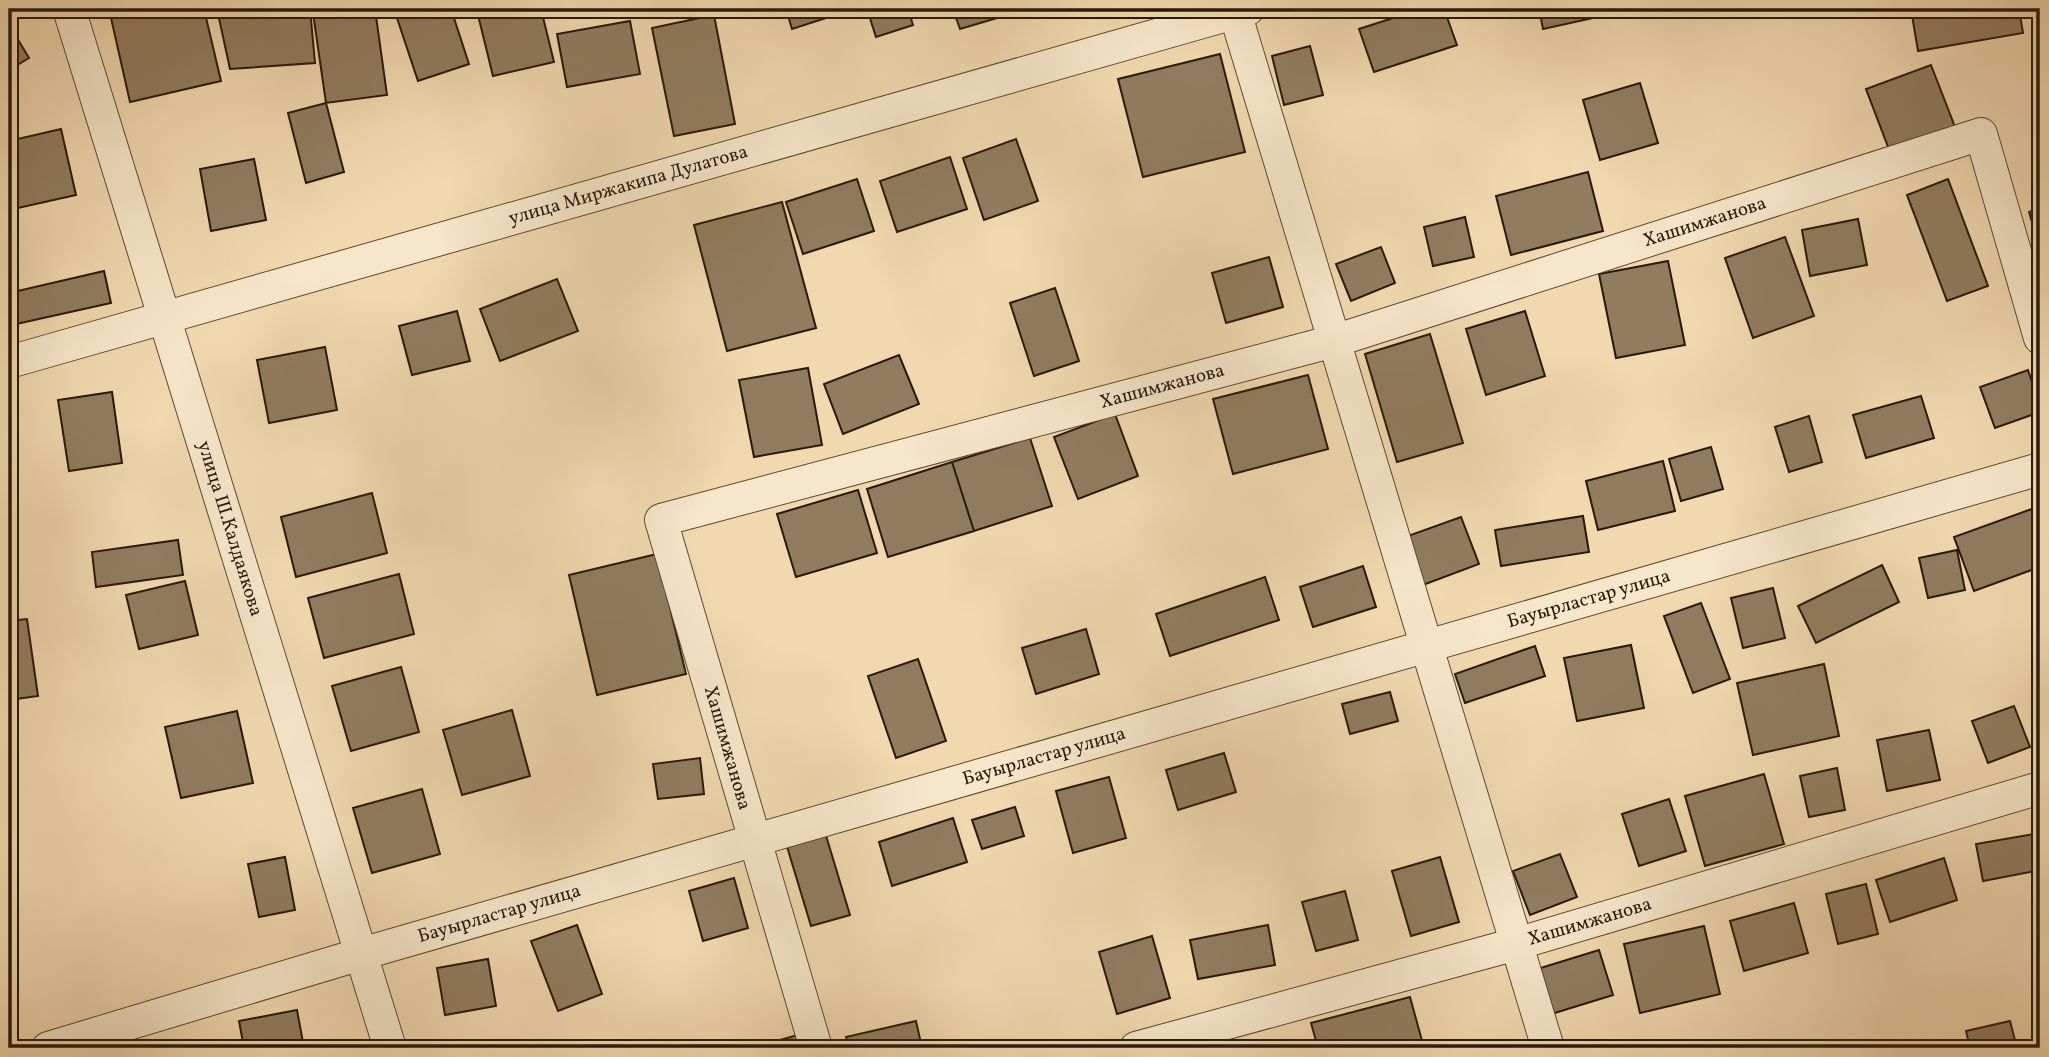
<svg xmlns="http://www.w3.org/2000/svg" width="2049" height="1057" font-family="Vollkorn,serif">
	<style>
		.building { fill: #917c60; stroke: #29190c; stroke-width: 2 }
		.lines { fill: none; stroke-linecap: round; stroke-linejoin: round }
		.minor-casing { stroke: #5b4934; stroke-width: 34 }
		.minor { stroke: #f6e6ca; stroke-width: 32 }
		.labels { text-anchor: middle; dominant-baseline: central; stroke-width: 7; stroke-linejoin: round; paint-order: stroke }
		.street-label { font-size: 19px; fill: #29190c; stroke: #f6e6ca }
	</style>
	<rect width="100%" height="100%" fill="#f1d8ae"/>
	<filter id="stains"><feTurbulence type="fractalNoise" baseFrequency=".00286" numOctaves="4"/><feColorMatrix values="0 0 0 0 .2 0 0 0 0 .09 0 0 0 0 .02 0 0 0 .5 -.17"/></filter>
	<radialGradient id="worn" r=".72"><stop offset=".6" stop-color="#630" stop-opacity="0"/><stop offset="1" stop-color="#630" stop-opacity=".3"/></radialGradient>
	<path class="building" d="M109,9H204L221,81L130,102Z
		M217,9H310L315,63L230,69Z
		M344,9H375L387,95L326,103L313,13Z
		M394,9H451L469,64L418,81Z
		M487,9H541L554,62L493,76L477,11Z
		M786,9H827L829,17L792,29Z
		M867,9H908L913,25L876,37Z
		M953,9H994L997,18L960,29Z
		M1421,9H1444L1457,45L1374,72L1359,29Z
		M1539,9H1610L1611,14L1543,29Z
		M1911,9H2019L2023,33L1918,51Z
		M714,15L735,124L674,136L652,28Z
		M630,21L640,74L567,87L557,34Z
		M9,25L29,58L9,70Z
		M1310,46L1323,95L1284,105L1272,56Z
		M1220,54L1245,152L1143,177L1118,79Z
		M1931,65L1955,127L1890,152L1866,89Z
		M1640,83L1658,143L1600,160L1583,100Z
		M326,103L344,172L306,183L288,113Z
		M61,129L76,195L9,210V141Z
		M1016,139L1038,201L984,220L963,158Z
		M950,157L967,209L897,232L880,181Z
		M254,159L266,220L211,231L200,169Z
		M1588,172L1603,231L1511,255L1496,196Z
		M857,179L874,231L803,254L786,202Z
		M1948,179L1988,286L1947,301L1907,195Z
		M782,202L816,328L727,351L694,225Z
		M2040,208V248L2029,212Z
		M1465,217L1474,257L1433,266L1424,227Z
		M1858,219L1867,265L1810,276L1802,230Z
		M1785,237L1814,316L1753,338L1725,258Z
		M1381,247L1395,283L1351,301L1336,264Z
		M1269,257L1283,307L1226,323L1212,273Z
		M1668,261L1685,345L1616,358L1599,274Z
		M104,271L111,303L16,324L9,293Z
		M557,279L578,331L500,361L480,309Z
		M1055,288L1079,361L1034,376L1010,303Z
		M457,311L470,361L412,375L399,326Z
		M1525,311L1545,376L1486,395L1466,329Z
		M1430,334L1463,443L1397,462L1365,354Z
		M325,347L337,410L269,423L257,360Z
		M899,355L919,404L843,434L824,384Z
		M808,368L822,445L754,457L739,380Z
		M2028,370L2040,405V412L1995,428L1980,387Z
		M1308,375L1328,449L1233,474L1213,399Z
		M112,392L122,463L69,471L58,400Z
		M1921,396L1934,438L1866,458L1853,415Z
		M1115,414L1138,476L1078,499L1054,437Z
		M1809,416L1822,462L1789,472L1775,427Z
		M1030,438L1052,506L974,531L952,462Z
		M1711,447L1723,489L1681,501L1669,459Z
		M1663,461L1675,511L1598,530L1586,481Z
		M952,462L974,531L888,557L867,489Z
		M858,490L877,553L796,577L777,514Z
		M372,493L387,553L296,577L281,517Z
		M2040,506V567L1974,591L1954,537Z
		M1583,516L1589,552L1501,566L1495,530Z
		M1461,517L1479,564L1423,585L1405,537Z
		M178,540L183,575L96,587L92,552Z
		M1957,550L1965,590L1928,598L1919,558Z
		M657,554L686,674L597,695L569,575Z
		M1882,565L1899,602L1816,643L1798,606Z
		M1363,566L1376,607L1313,627L1300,587Z
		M399,574L414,634L324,658L308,598Z
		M1265,577L1279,620L1170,656L1156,614Z
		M185,581L198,635L139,649L126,595Z
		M1773,588L1785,638L1743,648L1731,598Z
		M1701,603L1730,679L1693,693L1664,616Z
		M27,619L38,696L9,700V621Z
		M1086,629L1099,674L1036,694L1022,648Z
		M1631,645L1644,708L1577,721L1564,658Z
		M1535,646L1545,676L1465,703L1455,674Z
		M918,659L946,741L896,758L868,676Z
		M1824,664L1839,736L1753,755L1737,683Z
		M401,667L419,732L351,751L332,686Z
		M1390,692L1398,721L1350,734L1342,704Z
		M2014,706L2030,747L1988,763L1972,721Z
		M512,710L530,776L462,795L443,730Z
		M237,711L253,783L181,798L165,727Z
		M1929,730L1940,780L1887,791L1877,740Z
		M1224,753L1236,792L1178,810L1166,770Z
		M700,758L704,794L658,799L653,764Z
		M1837,768L1845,810L1809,817L1800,776Z
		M1764,774L1784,844L1705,866L1685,796Z
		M1109,777L1126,838L1073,853L1056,791Z
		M422,789L440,854L372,873L353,808Z
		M1669,799L1686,851L1639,866L1622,814Z
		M1015,807L1024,836L982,849L972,820Z
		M953,818L967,862L892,886L879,842Z
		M824,829L850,915L811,926L785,840Z
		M2040,833V870L1983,881L1976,844Z
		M1560,854L1577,897L1530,915L1513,871Z
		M285,857L295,910L259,917L248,864Z
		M1440,857L1459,922L1411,936L1392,871Z
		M1944,858L1957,900L1890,922L1876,880Z
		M734,878L748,928L703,941L689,891Z
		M1866,884L1878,934L1838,944L1826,894Z
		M1345,891L1358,940L1316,951L1302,902Z
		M1794,903L1808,953L1744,971L1730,921Z
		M577,925L602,994L558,1011L531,941Z
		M1268,925L1275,965L1198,979L1190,940Z
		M1704,926L1720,994L1640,1013L1624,944Z
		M1152,936L1170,998L1117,1014L1099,952Z
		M1599,950L1613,995L1545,1016L1531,971Z
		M488,959L496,1006L445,1015L437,968Z
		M1410,997L1424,1048H1318L1311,1023Z
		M297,1010L304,1048H244L239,1021Z
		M916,1021L922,1048H849L846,1037Z
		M2010,1021L2017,1048H1970L1966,1031Z
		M801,1034L804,1048H751Z
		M1292,1040L1296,1048H1272Z"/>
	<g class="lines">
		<g class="minor-casing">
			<g id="minor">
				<path id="s1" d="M69,9L390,1048"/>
				<path d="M1234,9L1548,1048"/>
				<path id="s2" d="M9,362L1248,9"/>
				<path id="s3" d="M48,1048L361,954L2040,469"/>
				<path id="s4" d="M816,1048L661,520L1334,341L1981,134L2040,338"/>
				<path id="s5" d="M1136,1048L1516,944L2040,788"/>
			</g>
		</g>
		<use href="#minor" class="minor"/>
	</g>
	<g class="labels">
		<g class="street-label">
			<text stroke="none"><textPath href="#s2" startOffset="644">улица Миржакипа Дулатова</textPath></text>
			<text stroke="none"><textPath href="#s4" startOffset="1636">Хашимжанова</textPath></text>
			<text stroke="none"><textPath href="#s4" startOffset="1069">Хашимжанова</textPath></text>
			<text stroke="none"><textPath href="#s1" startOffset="544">улица Ш.Калдаякова</textPath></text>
			<text stroke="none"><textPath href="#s3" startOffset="1605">Бауырластар улица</textPath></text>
			<text transform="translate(727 748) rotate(74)">Хашимжанова</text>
			<text stroke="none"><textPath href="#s3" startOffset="1038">Бауырластар улица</textPath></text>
			<text stroke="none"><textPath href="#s3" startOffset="471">Бауырластар улица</textPath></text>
			<text stroke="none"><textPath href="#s5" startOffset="471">Хашимжанова</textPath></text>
		</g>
	</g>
	<rect width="2049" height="1057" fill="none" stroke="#f1d8ae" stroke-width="35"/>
	<rect x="10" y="10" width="2028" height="1036" fill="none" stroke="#29190c" stroke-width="3.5"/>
	<rect x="18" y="18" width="2014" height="1022" fill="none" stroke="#29190c" stroke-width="2"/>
	<rect width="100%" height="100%" filter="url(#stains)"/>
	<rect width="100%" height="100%" fill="url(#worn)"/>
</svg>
